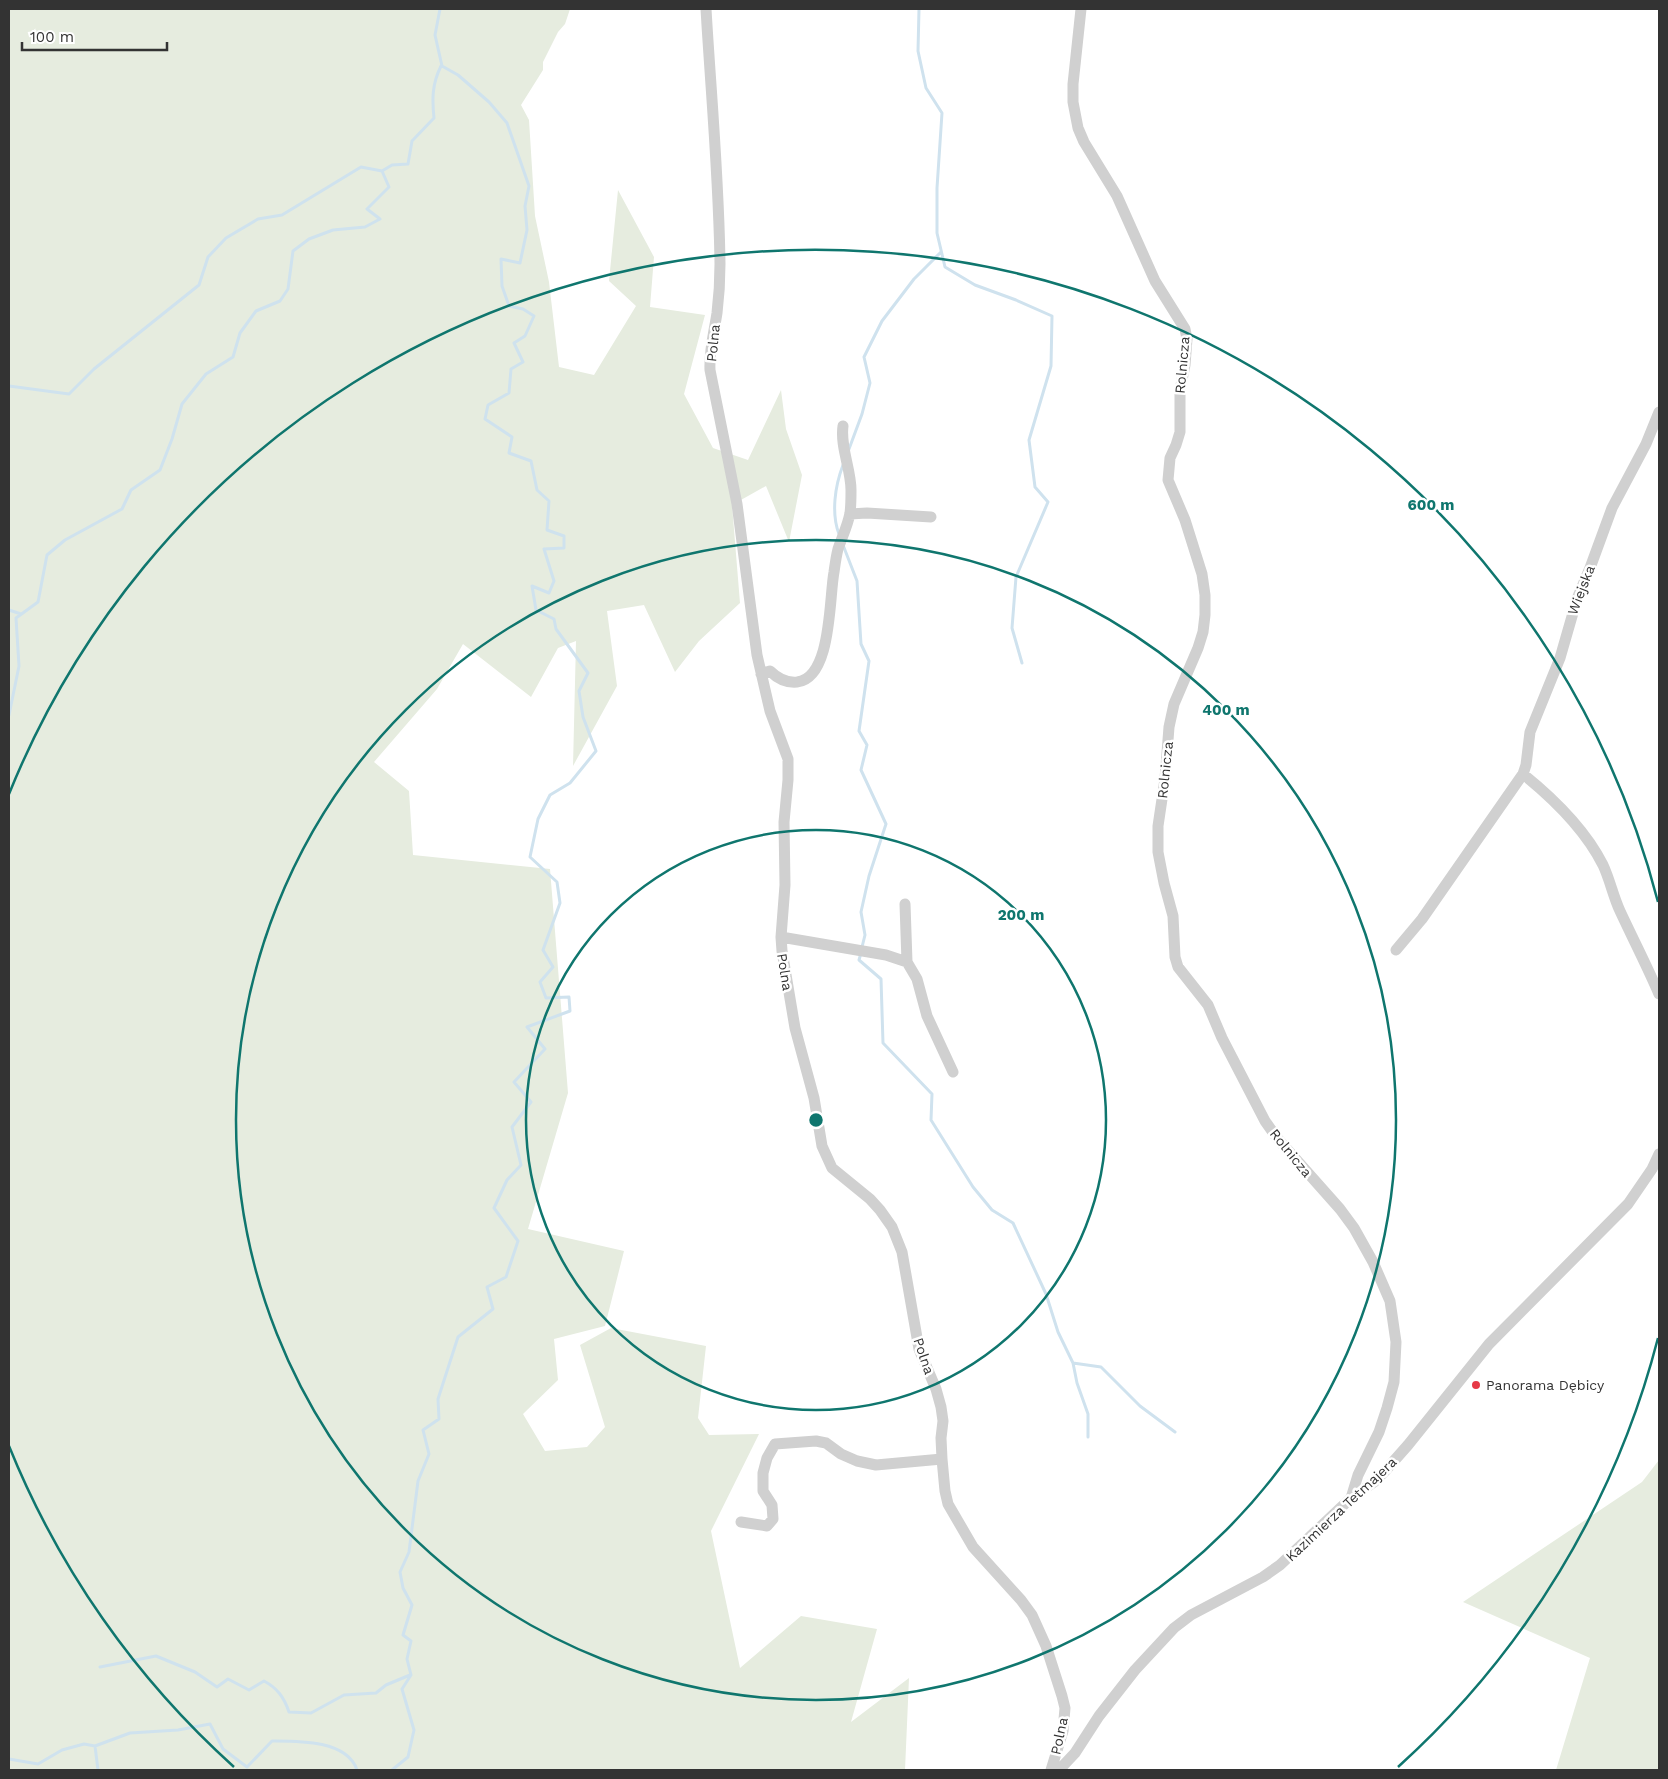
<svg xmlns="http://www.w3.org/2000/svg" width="1668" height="1779" font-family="'Work Sans',sans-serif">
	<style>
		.green { fill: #e6ecdf }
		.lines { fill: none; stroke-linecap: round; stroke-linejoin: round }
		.stream { stroke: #cfe2ee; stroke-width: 3 }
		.minor { stroke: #d0d0d0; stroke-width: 11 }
		.ring { fill: none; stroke: #0f766e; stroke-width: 2.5 }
		.poi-dot { fill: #e63946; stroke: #fff; stroke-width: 2 }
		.labels { text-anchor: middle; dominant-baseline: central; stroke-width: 5; stroke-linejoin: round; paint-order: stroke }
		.street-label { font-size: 14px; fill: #333; stroke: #fff }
		.poi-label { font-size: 14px; fill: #333; stroke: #fff; text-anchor: start }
		.centre { fill: #0f766e; stroke: #fff; stroke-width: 2.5 }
		.ring-label { font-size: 15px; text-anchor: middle; font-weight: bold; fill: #0f766e; stroke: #fff; stroke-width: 5; stroke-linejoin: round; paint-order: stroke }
	</style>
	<rect width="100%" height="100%" fill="#fff"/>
	<path class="green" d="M9,9H570L565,24L558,32L543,62V70L521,105L529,120L535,216L549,282L559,367L594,375L636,306L609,281L618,190L654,257L650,307L705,315L684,394L713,448L748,460L781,390L786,429L802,475L789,542L766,486L732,505L740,603L699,641L675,672L644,605L607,611L617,686L573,766L576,641L558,648L531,697L463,644L437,689L374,762L409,791L413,855L550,869L568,1093L528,1229L624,1251L605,1326L554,1339L558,1380L523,1414L545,1451L587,1447L605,1427L580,1345L611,1328L706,1346L698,1418L709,1435L759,1434L711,1531L740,1668L801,1616L877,1629L851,1722L909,1678L905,1770H9Z
		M1659,1460V1770H1556L1590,1658L1463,1602L1642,1482Z"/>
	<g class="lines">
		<path class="stream" d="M919,9L918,51L926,88L942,113L937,188V233L945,267L975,285L1016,300L1052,316L1051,366L1029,440L1035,487L1048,502L1016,577L1012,628L1022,663
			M9,386L69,394L94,369L199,285L208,257L226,238L258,219L282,215L361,167L382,171
			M849,449L862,414L870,383L864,357L882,321L914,279L941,252
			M839,534C831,513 835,486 843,465
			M843,545L857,581L861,644L869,661L859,731L867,745L861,770L886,824L869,876L861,912L865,935L862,947
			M9,610L21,614
			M9,715L19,666L16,618L38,602L47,555L65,540L122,509L131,490L160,470L172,439L182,404L206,374L233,357L240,333L256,311L280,301L288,289L293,251L309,239L333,230L365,227L380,219L367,209L389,187L382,171L392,165L408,164L412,141L434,118C432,99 432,84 441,66
			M861,953L859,960L881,979L883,1043L932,1094L931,1120L973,1187L992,1210L1013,1223L1046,1294L1058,1332L1073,1363L1101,1367L1140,1406L1175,1432
			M1073,1363L1077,1383L1088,1414V1437
			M100,1667L156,1656L195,1672L217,1687L228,1679L249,1690L264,1681C277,1688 284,1697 289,1712L311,1713L344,1695L376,1693L386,1685L410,1675
			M95,1746L98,1770
			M9,1759L38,1764L62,1750L84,1744L95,1746L130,1733L178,1730L210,1724L223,1749L247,1767L272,1741C298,1741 347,1740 357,1770
			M392,1770L408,1757L414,1730L402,1689L411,1675L407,1659L411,1641L403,1635L412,1605L403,1588L400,1572L409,1552L418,1481L429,1454L423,1430L439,1419L438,1399L458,1337L493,1309L487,1287L506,1277L518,1241L494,1208L507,1180L521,1165L512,1127L531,1102L514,1082L545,1049L527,1027L570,1011L569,997L546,998L540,982L553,967L543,950L560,903L557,882L530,857L538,819L550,795L570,783L596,751L583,717L579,691L588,673L556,629L554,619L536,610L532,586L549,593L554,581L544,549L564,548V536L547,530L549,501L537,490L531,461L509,453L512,437L485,419L488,405L509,393L511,369L523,362L514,343L525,336L534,316L523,309L509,306L502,286L501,259L520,263L527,230L525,206L529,186L507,123L489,102L458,75L442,66L435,35L440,9"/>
		<path class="minor" d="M706,9C711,94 719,179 720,264C720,280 719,297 717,313C714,333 709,350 710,370L737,504L757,655L770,711L788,759V780L784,822L785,885L781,937L782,951L795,1028L814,1098L822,1146L832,1168L870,1199L880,1210L892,1227L902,1252L919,1349L936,1389L941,1407L943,1421L941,1438L942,1459L945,1491L948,1504L973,1547L1021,1600L1032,1615L1046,1646L1062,1696L1065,1708L1063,1731L1051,1770
			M1081,9L1073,84V102L1078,128L1084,142L1117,196L1155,281L1185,329L1187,339L1185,365L1180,390V432L1176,445L1170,458L1168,480L1185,520L1202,574L1205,595V615L1203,632L1198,648L1174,704L1169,727L1165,779L1158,826V852L1164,883L1173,916L1175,957L1178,967L1208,1005L1222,1038L1265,1121L1277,1138L1340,1209L1354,1228L1373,1262L1390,1301L1396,1342L1394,1382L1387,1408L1379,1432L1358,1475L1351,1498
			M850,514L867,513L931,517
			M761,674L770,671C778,679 786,683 797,682C832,678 829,598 834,572C835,565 836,557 838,549C842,537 848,525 850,513C851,506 851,497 851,490C851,469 840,447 843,426
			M1523,774C1554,799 1585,829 1603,865C1610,880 1613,896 1620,911C1633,939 1647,966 1659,994
			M905,904L907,962L917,979L927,1016L953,1072
			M781,937L886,955L907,962
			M1396,950L1422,919L1523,774L1526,765L1530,732L1560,658L1577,599L1590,568L1612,508L1646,444L1659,412
			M741,1522L767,1526L773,1519L772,1505L763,1491V1473L767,1458L775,1444L816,1441L826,1443L841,1454L857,1461L876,1465L942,1459
			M1059,1770L1075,1753L1099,1716L1135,1670L1174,1628L1191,1615L1263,1577L1280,1565L1351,1498L1374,1482L1385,1471L1408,1445L1489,1344L1628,1204L1652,1169L1659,1154"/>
	</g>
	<g class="ring">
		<circle cx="816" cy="1120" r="290"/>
		<circle cx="816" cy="1120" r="580"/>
		<path d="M1658 1338A870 870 0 0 1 1398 1767M234 1767A870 870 0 0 1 9 1446M9 794A870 870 0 0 1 1658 902"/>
	</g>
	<circle class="poi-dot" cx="1476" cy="1385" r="5"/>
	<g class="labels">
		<g class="street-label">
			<text transform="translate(713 343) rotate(-84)">Polna</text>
			<text transform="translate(1182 365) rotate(-85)">Rolnicza</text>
			<text transform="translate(1581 590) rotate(-69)">Wiejska</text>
			<text transform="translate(1165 770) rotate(-84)">Rolnicza</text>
			<text transform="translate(785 972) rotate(81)">Polna</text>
			<text transform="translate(1291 1153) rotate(51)">Rolnicza</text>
			<text transform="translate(924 1356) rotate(71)">Polna</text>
			<text transform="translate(1341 1509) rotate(-43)">Kazimierza Tetmajera</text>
			<text transform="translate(1059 1736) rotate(-78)">Polna</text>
		</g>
		<g class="poi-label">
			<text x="1486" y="1385">Panorama Dębicy</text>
		</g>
	</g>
	<circle cx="816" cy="1120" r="8" class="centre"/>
	<g class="ring-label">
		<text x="1431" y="510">600 m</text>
		<text x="1226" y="715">400 m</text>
		<text x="1021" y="920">200 m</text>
	</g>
	<rect width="1668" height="1779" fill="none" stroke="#333333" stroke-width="20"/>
	<path d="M22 42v8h145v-8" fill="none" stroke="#333333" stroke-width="2.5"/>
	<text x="30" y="42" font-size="15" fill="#333333" stroke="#ffffff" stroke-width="4" paint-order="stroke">100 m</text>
</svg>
